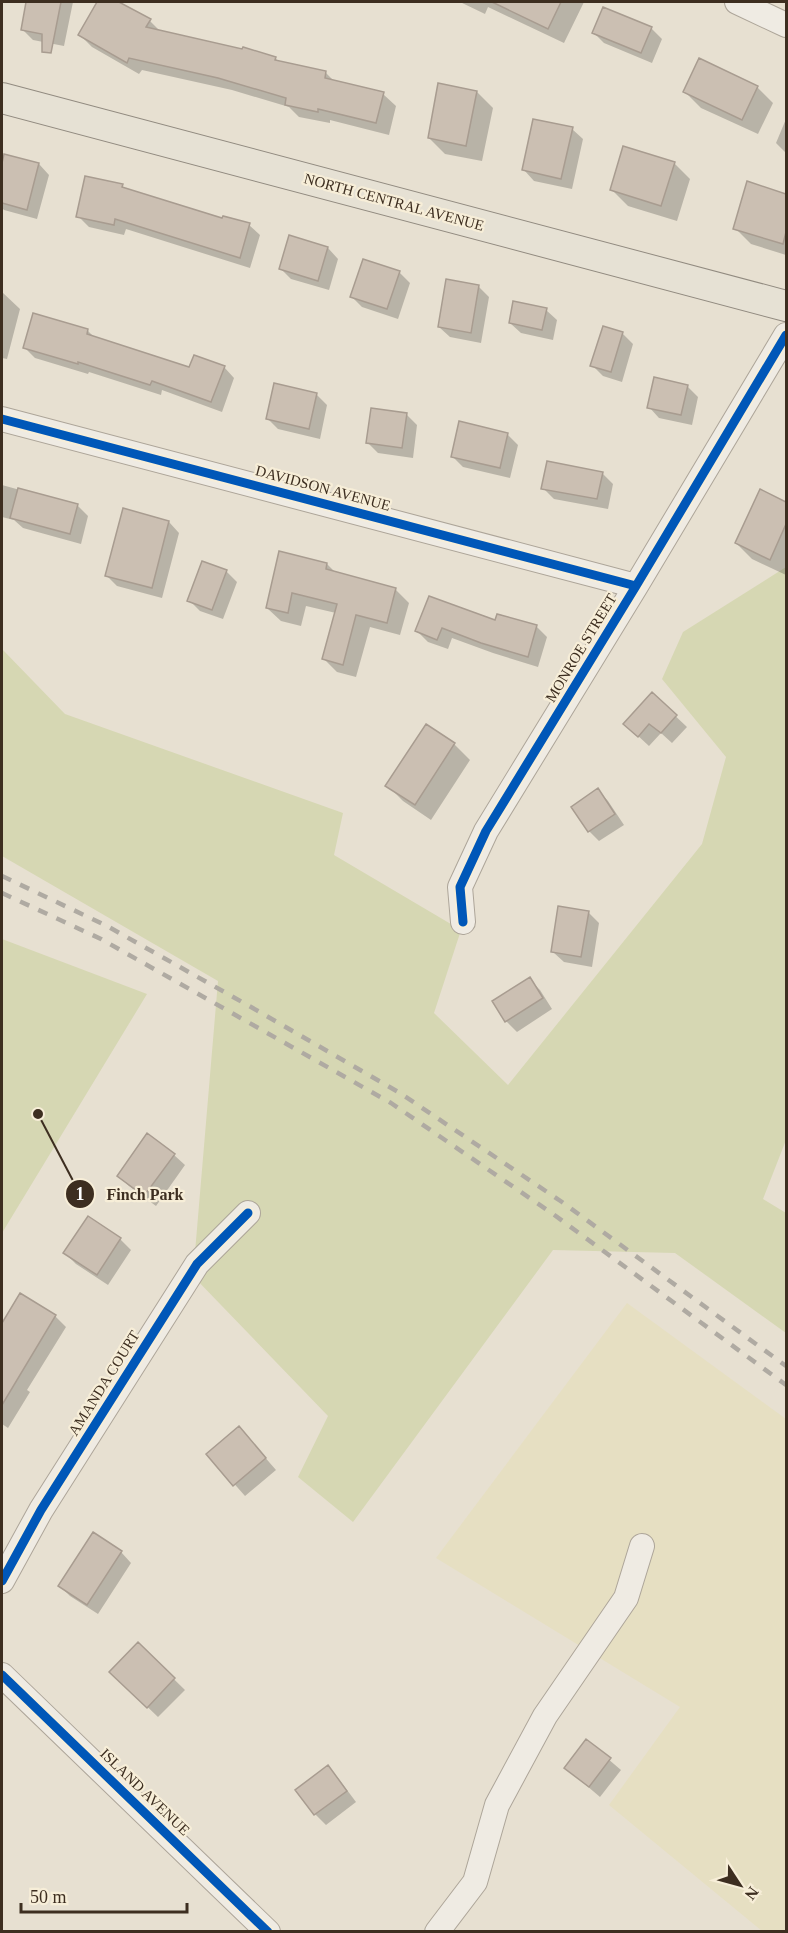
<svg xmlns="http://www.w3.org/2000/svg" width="788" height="1933" font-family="'Times New Roman',serif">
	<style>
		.farmland { fill: #e6dfc2 }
		.green { fill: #d6d7b3 }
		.shadow { fill: #0003 }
		.building { fill: #cbbfb2; stroke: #a89c90; stroke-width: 1.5 }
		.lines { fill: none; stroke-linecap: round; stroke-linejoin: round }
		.minor-casing { stroke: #ada599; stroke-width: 26 }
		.major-casing { stroke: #928b80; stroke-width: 32 }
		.minor { stroke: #efebe3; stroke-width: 24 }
		.major { stroke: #e6e1d4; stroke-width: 30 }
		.rail { stroke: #afaaa2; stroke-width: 4.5; stroke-dasharray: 10 10; stroke-linecap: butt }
		.cycleway-casing { stroke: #f7eed8; stroke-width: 13 }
		.cycleway { stroke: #0057b8; stroke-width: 9 }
		.labels { text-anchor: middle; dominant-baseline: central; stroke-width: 4.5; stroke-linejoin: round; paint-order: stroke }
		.street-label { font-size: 15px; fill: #3d2e20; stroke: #f7eed8 }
		.leader { fill: none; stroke: #3d2e20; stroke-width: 2 }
		.callout-dot { fill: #3d2e20; stroke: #f7eed8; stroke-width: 2 }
		.mark-label { font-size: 18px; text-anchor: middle; font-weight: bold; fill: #fff }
		.callout-label { font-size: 16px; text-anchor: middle; font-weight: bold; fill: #3d2e20; stroke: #f7eed8; stroke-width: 4.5; stroke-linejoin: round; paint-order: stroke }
	</style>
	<rect width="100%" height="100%" fill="#e7e0d1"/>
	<path class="farmland" d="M627,1303L786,1419V1931H762L609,1805L680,1707L436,1558Z"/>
	<path class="green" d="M786,567V1140L763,1199L786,1213V1333L675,1253L553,1250L353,1522L298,1477L328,1416L193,1276L218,981L2,856V649L65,714L343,813L334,855L461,930L434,1013L508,1085L702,844L726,757L662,679L683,632Z
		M2,939L147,994L2,1233Z"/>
	<path class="shadow" d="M28,2H73L64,46L33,40L22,29Z
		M98,2H115L150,21L161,32L275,58L280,63L326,73L335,82L383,94L396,106L389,135L330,120V123L299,117L289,107L232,90L142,70L139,74L92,47L80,35Z
		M460,2H584L564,43L488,7L485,14Z
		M651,28L662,39L652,63L604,43L594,33Z
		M757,87L773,103L758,134L701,108L685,92Z
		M477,92L493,108L482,161L445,154L429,138Z
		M786,119V153L776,143Z
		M572,129L583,139L572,189L534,181L524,170Z
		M5,155L39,164L49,175L37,219L4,210L2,208V158H5Z
		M674,163L690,179L677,221L628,206L612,190Z
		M748,183L786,195V255L751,244L735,228Z
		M122,186L126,190L223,220L249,225L260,235L250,268L126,229L124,235L89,227L78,216Z
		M328,248L338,259L329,290L291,279L281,269Z
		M399,272L410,283L398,319L362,307L351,296Z
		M479,287L489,297L481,343L450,337L439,327Z
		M2,292L20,309L7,359L2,358Z
		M546,310L557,320L553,340L521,333L510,323Z
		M87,330L95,338L190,369L224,367L234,378L222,412L162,390L161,395L89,372L88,374L35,358L24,347Z
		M622,333L633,344L622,382L603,376L592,365Z
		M687,386L698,397L692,425L659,418L649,407Z
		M316,394L327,405L320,439L278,429L268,419Z
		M407,415L417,425L413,458L378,453L367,442Z
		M507,434L518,445L510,478L463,467L452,456Z
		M602,473L613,484L608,509L554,499L543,488Z
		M2,485L78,506L88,516L81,544L23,528L14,520L2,517Z
		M760,491L786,503V575L752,559L736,543Z
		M169,522L179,533L162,598L117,586L107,576Z
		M327,564L336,573L396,590L409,603L400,635L370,627L356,677L337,672L323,658L336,613L306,606L301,626L281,621L267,608Z
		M226,571L237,582L223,619L200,611L189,600Z
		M430,598L496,622L536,626L547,637L538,667L493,653L452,638L448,649L428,642L417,631Z
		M652,694L687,727L672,743L661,733L649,746L636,734Z
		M426,726L454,744L470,760L431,820L403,801L387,785Z
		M598,790L608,801L624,825L599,841L589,831Z
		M588,912L599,923L592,967L564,962L553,952Z
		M529,979L540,990L552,1009L517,1032L506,1021L494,1002Z
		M148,1135L174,1155L185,1165L156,1206L129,1186L119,1176Z
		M120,1239L131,1250L108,1285L76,1264L65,1253Z
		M20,1295L55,1316L66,1327L27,1390L30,1392L8,1428L2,1424V1347L6,1339L2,1334V1326Z
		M249,1439L276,1470L245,1496L208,1454Z
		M121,1552L131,1563L98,1614L70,1596L60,1586Z
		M138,1644L185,1690L158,1717L111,1672Z
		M587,1741L621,1770L600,1797L566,1768Z
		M327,1767L338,1778L356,1802L326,1825L315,1814L297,1790Z"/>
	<path class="building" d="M26,2H61L51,53L42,52V34L21,30Z
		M97,2H119L151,19L146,27L242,49L243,47L276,57L275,60L326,71L325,78L384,92L376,123L318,109V112L285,105L286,98L218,78L129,58L127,63L78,35Z
		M492,2H561L548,29Z
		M603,7L652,27L641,53L592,33Z
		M699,58L758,86L742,120L683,92Z
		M438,83L477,91L466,146L428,138Z
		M533,119L573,127L561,179L522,170Z
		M623,146L675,162L661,206L610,190Z
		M4,154L39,163L27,210L2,203V163Z
		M85,176L123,184L122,187L222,218L223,216L250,223L240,258L115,219L114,225L76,217Z
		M747,181L786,194V232L783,244L733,229Z
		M289,235L328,247L318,281L279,269Z
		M363,259L400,271L387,309L350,297Z
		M446,279L479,285L471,333L438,327Z
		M513,301L547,308L542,330L509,323Z
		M33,313L88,329L87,334L189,367L194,355L225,366L211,402L152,381L150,385L78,362V364L23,348Z
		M603,326L623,332L611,372L590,366Z
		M654,377L688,385L681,415L647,408Z
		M274,383L317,393L309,429L266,419Z
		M371,408L407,413L402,448L366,443Z
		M459,421L508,433L500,468L451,457Z
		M547,461L603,472L597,499L541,489Z
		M18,488L78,504L70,534L10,518Z
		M760,489L786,502V524L770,560L735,543Z
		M123,508L169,521L152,588L105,576Z
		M279,551L327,563L326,569L396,588L387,623L356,615L343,665L322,659L337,604L292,593L288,613L266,608Z
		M202,561L227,570L212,610L187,601Z
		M429,596L495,620L497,614L537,625L528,657L481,643L442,628L437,640L415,631Z
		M652,692L677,715L661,733L649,724L638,737L623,724Z
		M426,724L455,743L415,805L385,786Z
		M598,788L615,814L588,832L571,807Z
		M558,906L589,911L581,957L551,952Z
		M530,977L543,998L505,1022L492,1001Z
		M147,1133L175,1154L144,1196L117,1176Z
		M88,1216L121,1238L97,1275L63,1253Z
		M20,1293L56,1315L2,1405V1323Z
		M239,1426L266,1458L233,1486L206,1454Z
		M93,1532L122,1551L87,1605L58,1586Z
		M138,1642L175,1678L147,1708L109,1672Z
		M586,1739L611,1758L589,1787L564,1768Z
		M328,1765L347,1791L314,1815L295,1790Z"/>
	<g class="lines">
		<g class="minor-casing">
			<path id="minor" d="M737,2L786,25
				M2,419L636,586
				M463,922L460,887L486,831L636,586L786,335
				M2,1581L41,1510L197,1264L248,1213
				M2,1675L268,1932
				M437,1932L475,1882L497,1805L545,1716L626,1598L642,1546"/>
		</g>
		<g class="major-casing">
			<path id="major" d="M2,98L786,306"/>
		</g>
		<use href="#minor" class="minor"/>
		<use href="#major" class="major"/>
		<path class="rail" d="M2,876L107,926L251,1007L400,1093L562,1202L786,1366
			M2,893L101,939L391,1103L553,1214L786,1385"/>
		<g class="cycleway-casing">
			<path id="cycleway" d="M2,419L636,586
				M463,922L460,887L486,831L636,586L786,335
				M2,1581L41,1510L197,1264L248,1213
				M2,1675L268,1932"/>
		</g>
		<use href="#cycleway" class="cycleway"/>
	</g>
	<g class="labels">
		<g class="street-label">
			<text transform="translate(394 202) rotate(15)">NORTH CENTRAL AVENUE</text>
			<text transform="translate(323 488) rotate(15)">DAVIDSON AVENUE</text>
			<text transform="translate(581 648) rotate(-59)">MONROE STREET</text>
			<text transform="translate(104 1383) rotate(-58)">AMANDA COURT</text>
			<text transform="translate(145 1792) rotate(44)">ISLAND AVENUE</text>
		</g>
	</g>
	<path class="leader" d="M38 1114L80 1194"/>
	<g class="callout-dot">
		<circle cx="38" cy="1114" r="6"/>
		<circle cx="80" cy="1194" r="15"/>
	</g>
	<g class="mark-label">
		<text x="80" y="1200">1</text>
	</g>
	<g class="callout-label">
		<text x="145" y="1200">Finch Park</text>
	</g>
	<rect width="788" height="1933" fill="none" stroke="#3d2e20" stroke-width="6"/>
	<g transform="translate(740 1885) rotate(126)" stroke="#f7eed8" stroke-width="4.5" paint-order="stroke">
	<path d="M0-4.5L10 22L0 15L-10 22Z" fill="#3d2e20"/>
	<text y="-9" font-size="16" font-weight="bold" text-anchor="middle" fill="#3d2e20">N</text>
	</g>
	<path d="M21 1903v9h166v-9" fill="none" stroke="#3d2e20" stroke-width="3"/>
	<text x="30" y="1903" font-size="18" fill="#3d2e20" stroke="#f7eed8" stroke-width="4.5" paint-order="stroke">50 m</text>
</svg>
